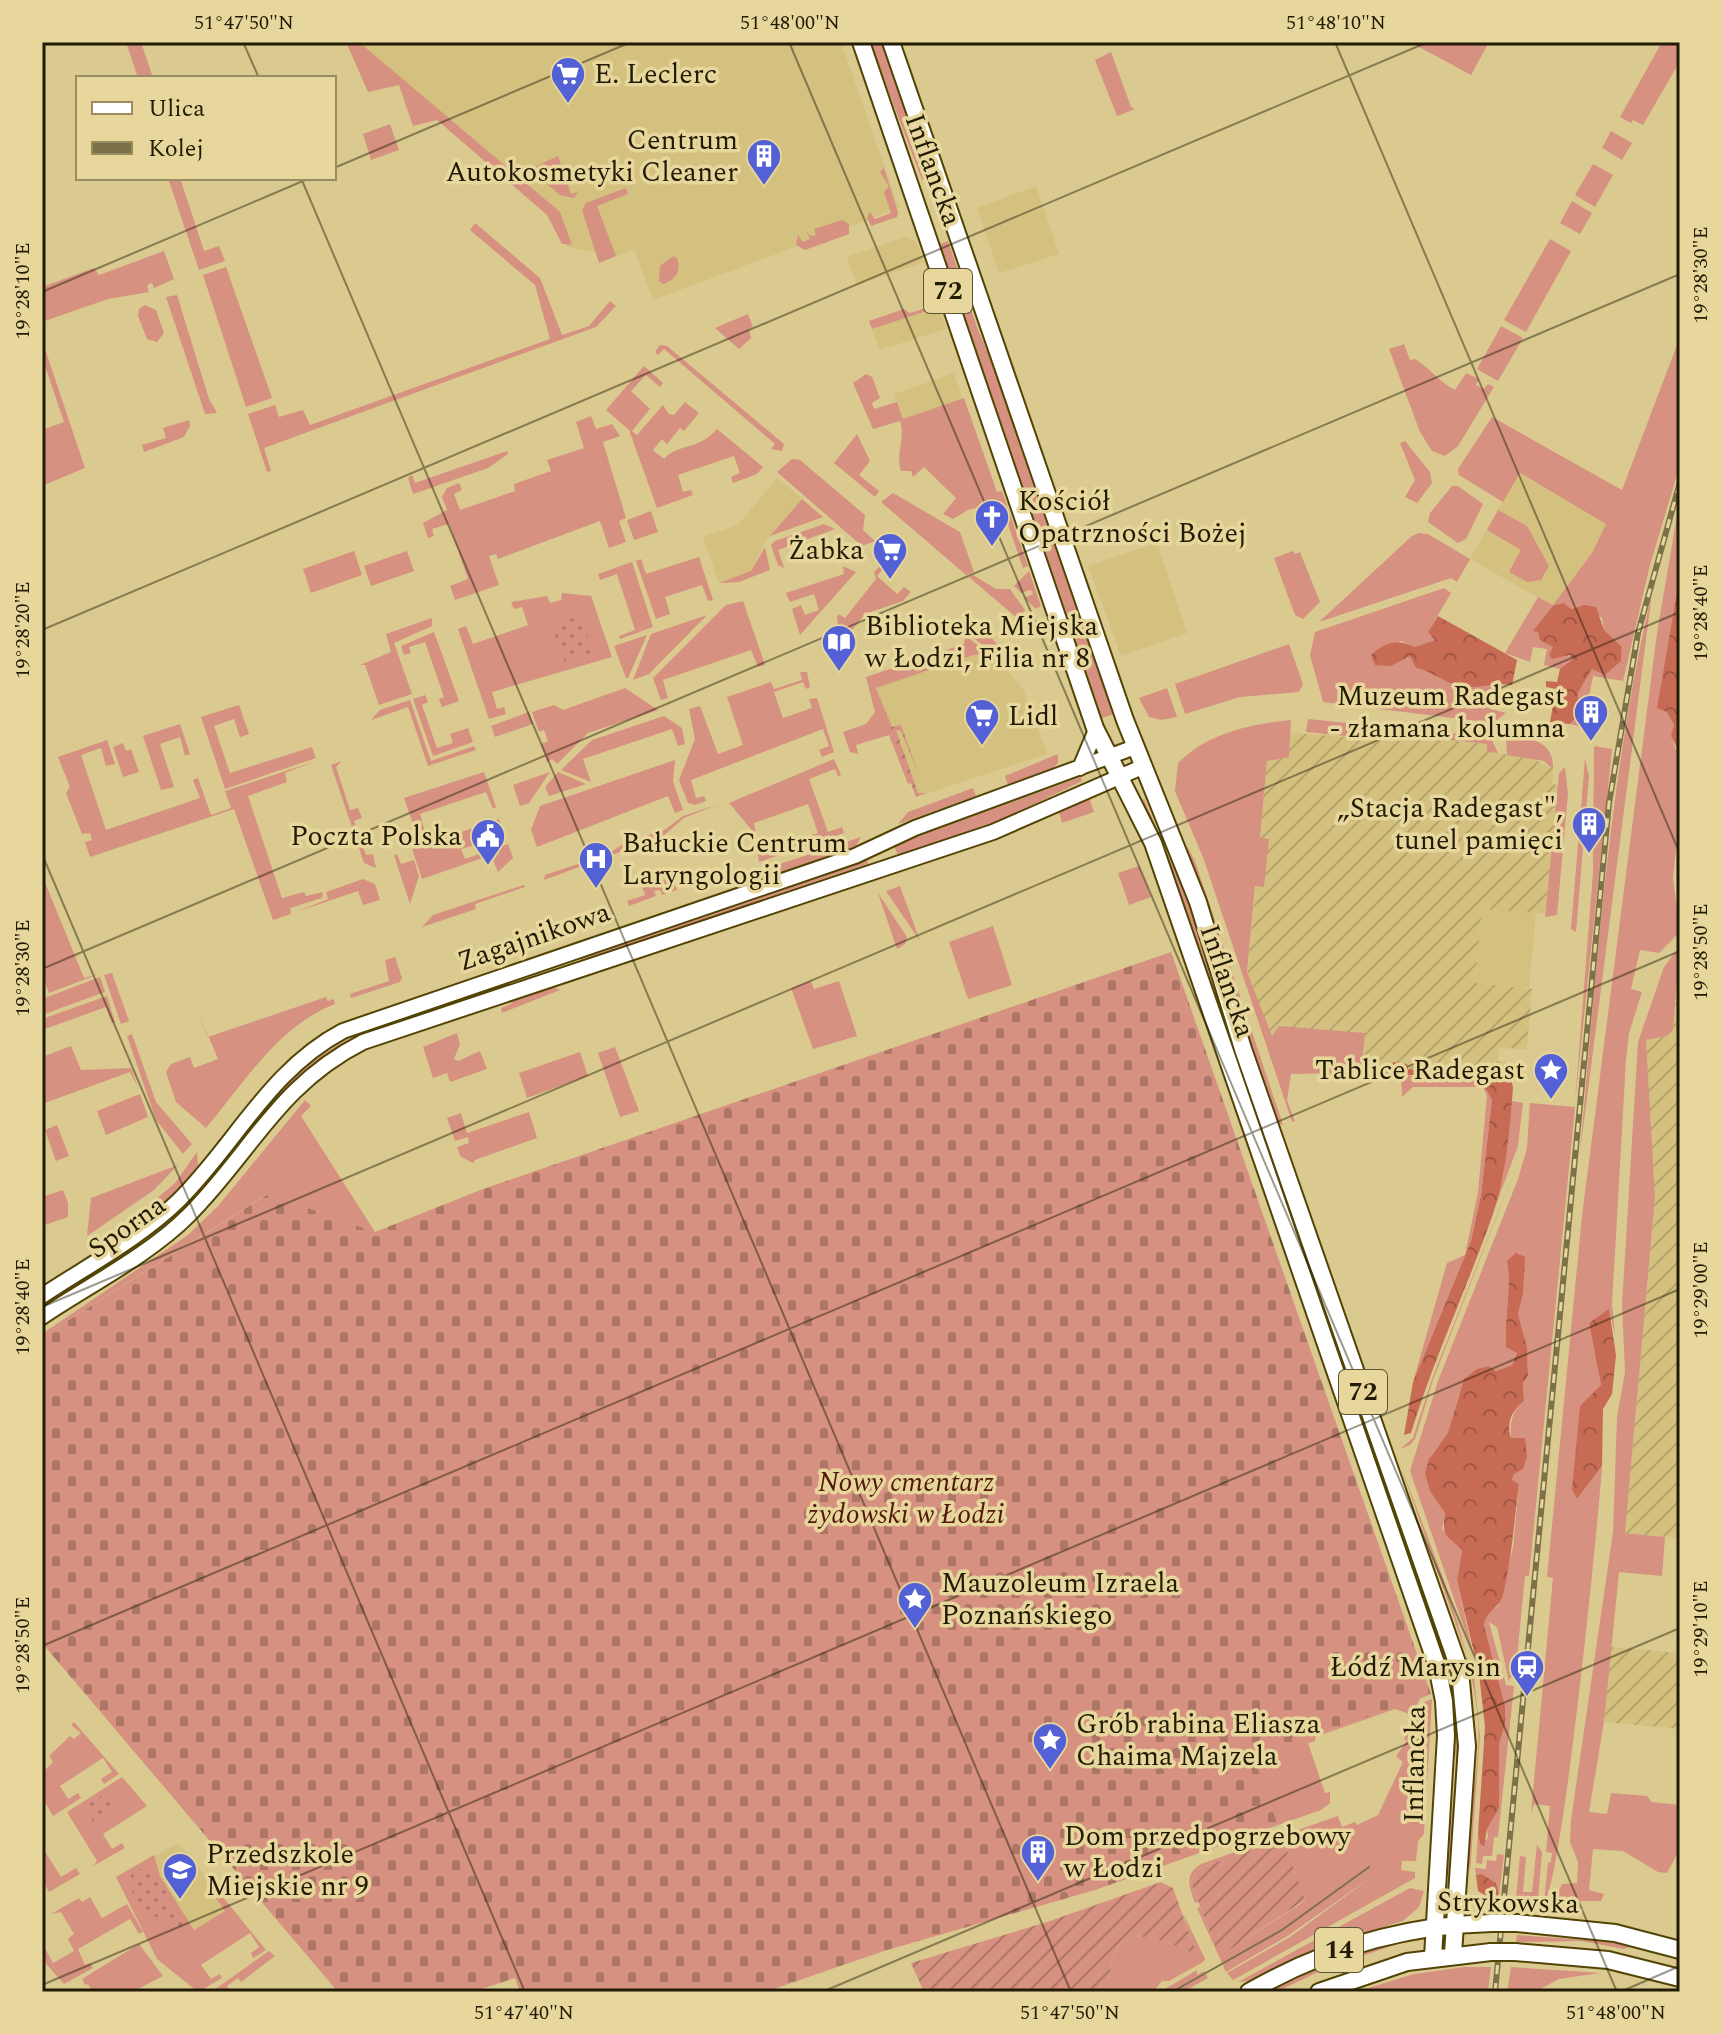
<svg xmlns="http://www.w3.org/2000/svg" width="1722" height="2034" font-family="Spectral,serif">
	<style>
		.built { fill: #d4c180 }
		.industrial { fill: url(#industrial-furrows) }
		.grass { fill: #d69180 }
		.forest { fill: url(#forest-crowns) }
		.cemetery { fill: url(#cemetery-stones) }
		.park { fill: url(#park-dots) }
		.garden { fill: url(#garden-furrows) }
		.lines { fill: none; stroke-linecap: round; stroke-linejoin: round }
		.tertiary-casing { stroke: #524405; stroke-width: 18 }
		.primary-casing { stroke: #524405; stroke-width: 20 }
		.tertiary { stroke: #fff; stroke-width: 14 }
		.primary { stroke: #fff; stroke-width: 16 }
		.tram { stroke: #7d714a; stroke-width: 2 }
		.rail-casing { stroke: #7d714a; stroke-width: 6 }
		.rail { stroke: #e7d79d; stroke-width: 3; stroke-dasharray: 9; stroke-linecap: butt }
		.primary-bridge-casing { stroke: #524405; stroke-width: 20; stroke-linecap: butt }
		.primary-bridge { stroke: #fff; stroke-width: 16 }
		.ticks { fill: none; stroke: #221b05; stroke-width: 2; stroke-opacity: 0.45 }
		.labels { text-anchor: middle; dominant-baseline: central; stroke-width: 7; stroke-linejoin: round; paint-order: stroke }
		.shield { fill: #e7d79d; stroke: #5d5333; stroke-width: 2 }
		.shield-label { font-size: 26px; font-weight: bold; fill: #221b05 }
		.poi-label { font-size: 28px; fill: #221b05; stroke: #e7d79d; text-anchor: start }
		.street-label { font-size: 28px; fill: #221b05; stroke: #e7d79d }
		.park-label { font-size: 28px; font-style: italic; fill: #531709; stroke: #e7d79d }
		.neatline { fill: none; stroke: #221b05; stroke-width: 3 }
		.ticks-label { font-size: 20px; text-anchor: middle; fill: #221b05 }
	</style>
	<defs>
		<pattern id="industrial-furrows" width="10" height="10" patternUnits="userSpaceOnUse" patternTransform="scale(2)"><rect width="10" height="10" fill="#d4c180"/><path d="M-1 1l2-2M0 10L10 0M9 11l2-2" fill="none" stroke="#b6a56d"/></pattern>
		<pattern id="forest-crowns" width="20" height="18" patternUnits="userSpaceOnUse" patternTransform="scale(2)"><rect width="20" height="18" fill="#c86b55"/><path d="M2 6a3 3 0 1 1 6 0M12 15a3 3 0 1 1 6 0" fill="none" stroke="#a25744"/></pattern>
		<pattern id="cemetery-stones" width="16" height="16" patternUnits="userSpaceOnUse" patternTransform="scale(2)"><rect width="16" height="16" fill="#d69180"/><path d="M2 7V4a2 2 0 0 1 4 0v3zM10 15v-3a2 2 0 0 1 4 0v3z" fill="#ad7667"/></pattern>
		<pattern id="park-dots" width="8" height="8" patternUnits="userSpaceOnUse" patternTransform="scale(2)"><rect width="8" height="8" fill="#d69180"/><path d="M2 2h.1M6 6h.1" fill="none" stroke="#ad7667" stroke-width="1.8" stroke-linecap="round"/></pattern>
		<pattern id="garden-furrows" width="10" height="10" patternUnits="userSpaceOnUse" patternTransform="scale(2)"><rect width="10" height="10" fill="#d69180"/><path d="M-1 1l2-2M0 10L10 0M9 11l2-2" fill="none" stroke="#ad7667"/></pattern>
	</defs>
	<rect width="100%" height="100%" fill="#daca90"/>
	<path class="built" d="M352,42H841L899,208L653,300L634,249L616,256L567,247L557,214Z
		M1036,186L1059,254L999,273L977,208Z
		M905,237L916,241L924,262L857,285L847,257Z
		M939,307L946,329L879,350L872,329Z
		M954,373L962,399L903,419L894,394Z
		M1519,473L1606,524L1592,553L1553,606L1470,559Z
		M777,478L802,499L764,543L751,571L719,583L703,537L738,525Z
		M1157,543L1187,633L1121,656L1088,566Z
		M983,651L1011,674L1024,691L1047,754L916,797L876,688Z
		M1482,908L1536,913L1529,988L1475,983Z
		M178,1843L241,1918L171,1962L119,1876Z"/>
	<path class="industrial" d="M1282,732L1385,740L1387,734L1488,744L1487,752L1530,757L1553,769L1552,784L1558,785L1545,914L1482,909L1475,983L1532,989L1527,1049L1499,1048L1498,1061L1506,1062L1505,1078L1407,1069L1393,1063L1392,1070L1362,1067L1360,1081L1276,1064L1247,978L1267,760Z
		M1680,960V1538L1625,1533L1655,1197L1646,1040L1667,1036L1673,1030Z
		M1610,1647L1680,1653V1729L1604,1722Z"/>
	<path class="grass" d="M126,42H141L153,78H138Z
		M346,42H359L560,212L572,245L562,244L547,215L437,120L413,126L399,85L368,92Z
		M870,42H883L929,177L922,180Z
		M1410,42H1489L1471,75Z
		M1662,42H1680V61L1643,125L1633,120L1631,123L1620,117Z
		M1111,52L1131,107L1135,109L1117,116L1095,60Z
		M390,124L399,150L371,160L363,134Z
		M1611,131L1632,143L1622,160L1602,148Z
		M558,156L571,194L578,192L574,198L560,195L530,169Z
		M1593,164L1613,175L1595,207L1575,195Z
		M884,168L898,213L897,217L871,226L867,218L870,212L875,219L891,213L884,192L889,186L880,172Z
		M168,178H180L204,251L219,246L225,261L199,270Z
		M626,188L628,194L597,206L616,256L599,263L582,210L586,203Z
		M1572,201L1592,213L1580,234L1560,223Z
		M842,220L849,224V234L805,250L796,245L798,235L803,242L810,239L807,232L811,236L816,235L814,229Z
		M475,223L540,278L562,335L589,326L610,301L616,306L596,327L264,448L271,471L267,472L248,414L275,405L279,417L303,410L310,425L550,339L535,285L470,230Z
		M1550,239L1571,251L1526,332L1504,320Z
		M948,241L978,330L1000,380L1114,714L1102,718L940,244Z
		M164,251L174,279L154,288L152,283L147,285L149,292L108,299L42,322V287L94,268L99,275Z
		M673,256L677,258C682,272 675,280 663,284L659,281L660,266Z
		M226,267L272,398L246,407L203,275Z
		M177,295L209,399L217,413L205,414L166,297Z
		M938,304L939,307L872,329L869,321L904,309L910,313Z
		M145,305L156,310L164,333L157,342L147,339L138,316L139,309Z
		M748,314L753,327L749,329L751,338L739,349L715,328Z
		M1501,326L1523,338L1498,381L1477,369Z
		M1680,337V465L1650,565L1623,681L1593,676L1583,727L1570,724L1579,714L1578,693L1592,669L1600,670L1621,660L1622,647L1604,630L1602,618L1584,605L1571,609L1538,632C1547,645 1563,648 1572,660L1569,666L1560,669L1544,665L1547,649L1533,647L1530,662L1505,653L1538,597L1553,605L1592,553L1606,524L1520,473L1503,502L1459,475L1458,469L1492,417L1622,490Z
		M42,340L85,468L44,485L42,430L64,422L42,357Z
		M1404,344L1410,360L1415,359C1431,369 1438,381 1455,390L1466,373L1479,379L1476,385L1484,389L1488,384L1494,387L1458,446L1445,456L1432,451L1420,432L1389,349Z
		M660,345L667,346L784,444L782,451L771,449L775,444L664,349L658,355L655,352Z
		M644,366L663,383L660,387L646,375L631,391L650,409L632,431L637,435L663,405L669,414L674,415L685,402L699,413L684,431L680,428L667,444L662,439L653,450L664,459C678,443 698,451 717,429L763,467L757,474L733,483L731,477L740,473L734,456L678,475L683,492L691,490L693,495L657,508L629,430L606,410Z
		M866,374L872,377L880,398L872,403L874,409L897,402L903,419L964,398L997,492L1002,491L1028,566L1023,568L1002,507L996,502L968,510L953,519L943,514L956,498L924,467L913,477L911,471H901C895,452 906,439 900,421L873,429L853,383Z
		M591,416L596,429L612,424L620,436L603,442L626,518L619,521L626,542L609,548L600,521L498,559L496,554L489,556L499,585L455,600L450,586L468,579L449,524L432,529L434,536L428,538L423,523L447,510L442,497L447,488L459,483L462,490L454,494L460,510L515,491L514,484L551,471L547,460L584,448L576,422Z
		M189,420L190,426L184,437L144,452L142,445L166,438L163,428Z
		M857,434L870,461L859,475L879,491L875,497L834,463Z
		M1405,441L1430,472L1432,483L1417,503L1405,497L1415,480L1400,443Z
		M507,451L508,454L488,468L413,494L408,478L412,475L415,483Z
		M792,459L800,460L865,515L863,530L875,541L862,546L777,472Z
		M1452,486H1458L1483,504L1466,539L1458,543L1428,522L1430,513Z
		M893,493L960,532L974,572L966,575L881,502Z
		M1680,498C1680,524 1683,552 1680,578C1675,616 1656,692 1674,725C1671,737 1672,745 1680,754V809L1673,878L1680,932L1659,953L1640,950L1631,989L1642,992L1629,1033L1626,1060L1612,1304L1615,1335L1609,1310L1589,1323L1601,1385L1590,1400L1577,1499L1602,1466C1599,1517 1562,1885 1544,1902L1548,1863L1551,1862L1552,1853L1546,1852L1550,1806L1534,1804L1531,1813L1553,1578L1547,1577L1582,1216L1657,633Z
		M802,499L823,517L770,536Z
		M1498,510L1527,526L1549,566L1541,580L1527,582L1509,572L1521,550L1487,530Z
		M651,511L658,532L634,540L627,520Z
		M824,524L835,529L778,550L784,568L778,565L771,545L775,541Z
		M1419,533L1428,534L1470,559L1457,582L1451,578L1319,622L1412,536Z
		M765,547L770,570L739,582L719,583L751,571Z
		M354,551L362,575L311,593L303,569Z
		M407,551L414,571L371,586L364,566Z
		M1293,551L1295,554L1300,552L1320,602L1303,619L1295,615L1274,558Z
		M699,557L713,600L708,601L702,585L665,597L670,614L656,619L636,561L641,559L646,574Z
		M632,562L653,627L620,639L619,636L635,630L617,574L600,580L598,574Z
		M843,566L856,572L800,635L792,609L801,605L805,615L819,610L814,594L790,602L786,593L844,574Z
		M880,566L883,569L877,576L897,594L904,587L911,592L903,601L865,614L849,634L838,625L837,617L839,614L845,618L876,579L874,572Z
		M1029,571L1041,606L1036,609L1024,598L1033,594L1031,590L1021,593L1014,586Z
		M973,575L996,589H1010L1025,610L1018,619L969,577Z
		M1444,588L1451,593L1428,632L1436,640L1415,647L1400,641L1391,666L1411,655L1416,668L1430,671L1447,681L1496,682L1490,709L1506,713L1497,720L1477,721L1323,702L1310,655L1315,632Z
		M562,593L591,596L612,657L492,692L497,709L504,707L506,714L489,719L458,629L466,626L473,644L528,625L522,607L514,609L511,602L547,596L550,603L561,600Z
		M1652,593L1580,1152C1597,964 1609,777 1652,593Z
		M743,601L765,665L758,667L751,650L663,680L668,698L661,700L653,678L726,605Z
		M707,615L649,674L633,680L651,634Z
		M432,618V626L394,643L412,694L379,705L365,665H360L391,652L386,634Z
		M984,629L1008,657L1006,662L968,634Z
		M434,632L459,701L442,707L439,699L444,697L425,642L409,647L411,653L404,655L401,646Z
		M647,635L628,678H626L614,646Z
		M965,635L1005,667L1002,670L983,654L973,655L876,688L911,783L908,784L889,735L856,745L858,754L850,752L843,732L866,724L875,712L866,677L964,644Z
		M1289,644L1303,684L1299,692L1240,697L1185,714L1175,684Z
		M800,672H807L810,687L806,689L803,682L774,692L783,718L812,708L809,699L817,698L834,752L822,757L819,750L829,746L823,729L691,780L696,798L704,796L706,801L695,805L688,803L679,780L695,739L689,709L700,706L718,754L743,745L727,697L771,682L774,689L802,680Z
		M625,688L658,710L588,733L557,764L552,759L547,762L541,744L548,741L544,730L539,732L532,712L554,705L563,710Z
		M1167,688L1177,717L1161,720L1149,717L1139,698Z
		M425,695L428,702L422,705L437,748L453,743L450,734L468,728L473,742L433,756L413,699Z
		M410,700L431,761L474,746L476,750L428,766L408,707L371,720L380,710Z
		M239,705L249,734L240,737L234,719L214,726L230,773L312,747L316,758L225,789L201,717Z
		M529,712L533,724L495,737L491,726Z
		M664,716L682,728L685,744L678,746L672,729L583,759L591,782L561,770L592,740Z
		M1308,719L1426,731L1425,738L1387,734L1386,740L1306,732Z
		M1291,720L1289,757L1267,761L1260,838L1269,839L1264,887L1255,886L1247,972L1272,1036L1279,1026L1365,1033L1361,1072L1366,1080L1339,1081V1073L1291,1074L1287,1100L1295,1121L1292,1122L1204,860L1175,791L1178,763C1208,733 1250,724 1291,720Z
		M180,724L190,754L185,756L180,737L160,744L174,787L161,790L143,736Z
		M1434,731L1491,738L1498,753L1487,752V744L1433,738Z
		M1506,736C1529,738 1554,739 1553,769L1544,761L1507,755Z
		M107,740L115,764L106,766L101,748L81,755L106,830L200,798L193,780L198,778L211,815L231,808L225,791L316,761L285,773L287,782L248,796L282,898L304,892L306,896L323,892L322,898L290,908L291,914L273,920L234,809L90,857L85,842L92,840L90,833L82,834L66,793L70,787L58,757Z
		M123,743L126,751L131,749L139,772L123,777L113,747Z
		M1594,746L1612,749L1575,1103L1593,872Z
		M1058,754V763L1051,770L1008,785L1005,776Z
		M834,759L841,775L838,776L835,769L809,779L828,832L842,827L844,833L759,862L757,850L760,844L764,852L818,833L808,804L754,823L756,835L729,803Z
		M1585,759L1589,776L1576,932L1571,929Z
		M675,760L673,782L683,810L675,813L668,796L537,847L531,830L540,806Z
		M342,761L336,767L350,810L358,808L362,818L354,821L366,855L373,854L376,868L364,863L331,765Z
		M1565,767L1568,794L1557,915L1545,917L1559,773Z
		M484,772L496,807L493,809L486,792L420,814L425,832L436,828L438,835L419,841L404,798Z
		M550,772L529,803L520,806L513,785Z
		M558,772L586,784L549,796L545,787Z
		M1081,777L1082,781L1006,818L898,855L894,846L908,840Z
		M973,788L976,796L898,824L908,812Z
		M1089,797L1094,812L1062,823L1059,812Z
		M1144,799L1203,936L1451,1661L1462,1734L1451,1877L1447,1876L1456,1764L1452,1710L1140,802Z
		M719,804L684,818L663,836L544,880L545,875L608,854L623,844L666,829L683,816Z
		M499,819L505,837L461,849L465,859L508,844L513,858L498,872L491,855L422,879L412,849Z
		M861,837L856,846L846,852L770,877L762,870Z
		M1187,846L1195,861L1283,1125L1274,1122Z
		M397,854L401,864L414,860L419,876L410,904L394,855Z
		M867,860L868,864L581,961L580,956Z
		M1139,866L1151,897L1129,905L1118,873Z
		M42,875L84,978L99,974L49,993L42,974Z
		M672,877L677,890L662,895L660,890L654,891L656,896L629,906L627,901L645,895L642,887Z
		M363,879L375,884L380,900L363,905L358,891L296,912L328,899L326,892Z
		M524,885L525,887L475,904L476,909L422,927L433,915Z
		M900,886L920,941L886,891Z
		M878,893L907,937L905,944L897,949Z
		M993,926L1012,985L968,999L949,942Z
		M1680,946L1673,1030L1667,1036L1646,1040L1655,1197L1625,1533L1665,1537L1662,1576L1619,1572L1604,1722L1589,1812L1607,1814L1611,1793L1647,1796L1652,1802L1680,1805V1849L1667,1873L1658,1872L1623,1851L1593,1849L1589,1890L1604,1894L1601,1901H1554L1562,1884L1577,1883L1578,1862L1570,1842L1571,1820L1613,1532L1617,1417L1625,1372L1622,1305L1638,1042L1664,967Z
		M395,957L402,978L400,982L351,998L350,994L389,981L385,960Z
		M112,973L129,1021L121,1024L104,975Z
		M100,977L105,992L42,1015V999Z
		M811,981L814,989L839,981L857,1036L813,1049L791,988Z
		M551,986L560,990L502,1013L501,1008L511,1004L515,998Z
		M107,996L115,1022L112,1023L106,1007L42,1030V1019Z
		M326,997L328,1001L334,999L335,1004C279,1025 243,1084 206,1128L176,1102L166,1072L171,1064L190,1057L194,1068L218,1059L195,1005L208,1037Z
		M385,1022L387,1027C314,1061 295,1076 245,1138L240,1135C284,1081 320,1048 385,1022Z
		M457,1033L460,1044L454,1059L458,1061L480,1051L487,1069L450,1082L447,1073L433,1078L423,1047Z
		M132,1034L156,1102L192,1144L183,1154L156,1120L127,1036Z
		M71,1046L81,1070L131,1068L138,1087L130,1072L42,1104V1057Z
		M615,1047L639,1111L620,1117L598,1053Z
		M580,1052L588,1076L527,1098L519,1073Z
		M1401,1075L1483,1084L1492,1100L1481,1195L1471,1241L1413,1382L1447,1263L1465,1255L1478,1192L1487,1096L1483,1087H1413L1402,1097Z
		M140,1094L148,1117L106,1135L97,1111Z
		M305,1100L311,1106L301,1116L375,1232L267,1194L42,1337V1334L188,1235L218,1206Z
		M1512,1101L1523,1103L1518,1146L1494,1210L1503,1176Z
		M1530,1103L1575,1107L1529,1576H1525L1515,1678L1510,1677L1509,1682L1497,1627L1489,1622L1506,1685L1514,1686L1498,1837H1494L1492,1856H1483L1482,1864L1476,1863L1478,1833L1480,1844L1488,1838L1487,1829L1499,1808V1745L1505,1724V1706L1484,1625L1485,1615L1498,1606L1513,1548L1519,1484L1512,1481C1521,1452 1497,1424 1524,1401L1523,1383L1528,1376L1527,1347L1518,1314L1523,1294L1524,1257L1507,1261C1512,1290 1504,1317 1506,1346L1517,1353L1512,1365L1496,1371L1489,1366C1456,1374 1459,1404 1449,1431C1445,1442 1431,1450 1429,1462C1425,1484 1436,1495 1445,1513L1442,1529L1462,1551L1457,1580L1473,1654L1410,1471L1438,1381L1518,1179L1527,1148Z
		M529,1112L537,1138L475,1160L473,1163L460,1156L457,1147L469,1143L468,1137L455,1141L447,1118L461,1113L467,1133Z
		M57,1125L69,1156L56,1161L45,1130Z
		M197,1152L198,1166L168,1201L144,1219L134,1218L175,1183Z
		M1518,1162L1433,1380L1415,1439L1410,1445L1400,1449L1413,1438L1432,1379Z
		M178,1165L154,1190L87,1236L91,1198Z
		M214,1170L217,1175L179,1217L42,1309V1303L155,1228Z
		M63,1190L68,1203V1217L42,1226V1197Z
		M1396,1453L1474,1676L1480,1736L1470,1872C1463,1823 1482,1770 1478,1720C1470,1631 1426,1537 1396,1453Z
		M1431,1694L1420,1699L1412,1715L1395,1709L1315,1737V1741L1308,1743L1325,1793L1330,1792V1803L1321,1810L1278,1825L1253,1758Z
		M1432,1699L1424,1834L1418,1841L1416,1861H1402L1401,1870L1415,1872V1878L1233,1980L1227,1973L1290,1937L1377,1873L1289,1935L1226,1972L1197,1908L1200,1907L1216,1948L1226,1952L1305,1901L1283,1839L1197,1869L1191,1883L1198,1902L1195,1903C1189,1887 1184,1874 1201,1864L1338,1816L1342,1827L1355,1822L1357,1825L1378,1815L1403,1762L1396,1756L1407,1741L1404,1739L1422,1703Z
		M74,1722L119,1774L104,1784L101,1779L112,1772L103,1758L60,1786L68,1799L78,1793L81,1798L53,1816L42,1797V1773L53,1762L49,1756L70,1736L74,1739L81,1733L71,1725Z
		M122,1777L147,1806L103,1834L112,1849L122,1843L125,1848L93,1866L97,1861L67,1812Z
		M1537,1845L1542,1852L1538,1899L1516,1898L1520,1856L1526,1857L1523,1892H1532Z
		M42,1847L61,1877L76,1868L80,1874L49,1892L42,1879Z
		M1497,1854L1504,1855L1499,1894L1496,1883L1482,1874L1476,1875L1475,1868L1486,1869L1487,1860L1496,1861Z
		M154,1855L160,1876L194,1930L225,1911L208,1887L212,1884L266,1950L253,1958L251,1953L259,1947L250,1933L201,1965L211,1979L220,1974L222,1978L198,1992L157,1959L116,1877Z
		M1410,1888L1424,1891L1419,1907L1403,1921L1321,1946L1249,1981L1238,1982Z
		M90,1897L102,1918L127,1904L143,1932L139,1934L130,1919L78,1949L85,1965L90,1963L93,1968L64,1984L42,1959V1943L53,1963L74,1951L68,1939L74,1934L61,1912L51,1914L79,1898L82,1902Z
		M1183,1913L1205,1959L1203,1962L1169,1981H1162L1153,1992H1109C1108,1918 1146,1932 1196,1954Z
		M1517,1935L1626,1943L1632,1946L1624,1949L1581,1941L1516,1942Z
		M1406,1941L1327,1968L1276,1992H1267L1344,1957Z
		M139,1944L163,1976L132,1992H92L88,1984L85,1985L82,1979Z
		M269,1951L275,1956L241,1982L238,1978L227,1986L231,1992H211Z
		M1464,1967H1491L1488,1992H1355L1414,1974Z
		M1511,1967L1600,1973L1559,1979L1535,1992H1507Z
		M1197,1970V1975L1204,1971L1208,1978L1183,1992H1160Z"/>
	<path class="forest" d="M1680,575V754L1671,736L1674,725L1667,712L1657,708Z
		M1564,603L1571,609L1584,605L1596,607L1604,630L1622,647L1621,661L1605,675L1592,669L1578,693L1579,714L1570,724L1550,722L1556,689L1546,687V681L1557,682L1560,669L1572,660L1569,655L1552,659L1549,655L1553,647L1540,640L1538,632L1533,631L1553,606Z
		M1438,616L1517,660L1512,685C1494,682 1473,690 1459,686C1443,682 1432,671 1416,668L1410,656L1391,666L1375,665L1371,655C1386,642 1396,639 1415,647L1435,640L1428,632Z
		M1393,1062L1407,1064L1408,1069L1505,1078L1511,1080L1513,1087C1510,1128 1506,1175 1493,1214C1467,1288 1434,1358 1411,1433L1404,1435L1413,1382L1471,1241L1481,1195L1492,1100L1483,1084L1417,1075L1363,1077L1361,1067L1391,1070Z
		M1516,1253L1525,1257L1523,1294L1518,1314L1527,1347L1528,1376L1523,1383L1524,1401C1512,1411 1506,1422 1511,1438H1525L1527,1456L1523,1469L1514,1474L1512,1480L1519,1484C1514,1521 1512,1558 1503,1595C1499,1609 1486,1610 1484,1625L1505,1706V1724L1499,1745V1808L1487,1829L1484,1846L1480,1844L1478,1833L1485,1727L1479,1674L1457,1580L1462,1551C1448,1534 1441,1540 1445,1513L1430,1491L1425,1473L1429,1459L1448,1433L1464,1379L1477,1369L1489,1366L1496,1371L1512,1365L1517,1353L1506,1347C1504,1317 1512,1290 1507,1261Z
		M1609,1309L1616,1355L1612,1394L1603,1409L1602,1466L1577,1499L1572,1489L1580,1406L1601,1385L1589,1323Z
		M1482,1874L1496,1883L1499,1894L1494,1901L1478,1891L1476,1875Z"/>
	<path class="cemetery" d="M1171,952L1431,1694L1254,1758L1278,1825L1095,1890L884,1951L765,1992H520L515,1978L472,1992H338L42,1643V1337L268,1194L375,1232L483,1189Z"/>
	<path class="park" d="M580,616L593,652L565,662L552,626Z
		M105,1794L114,1809L93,1823L87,1805Z
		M140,1869L155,1873L185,1925C176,1931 172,1927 163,1921C140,1907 130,1903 131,1872Z"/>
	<path class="garden" d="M876,688L892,727L901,725L919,775L901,731L896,730L918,793H926L916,797Z
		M1283,1839L1305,1900L1226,1952L1216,1948L1191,1883L1197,1869Z
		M1161,1882L1173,1888L1197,1955C1146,1932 1108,1918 1109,1992H924L911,1963L1047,1922Z"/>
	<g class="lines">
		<g class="tertiary-casing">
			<path id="tertiary" d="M1080,768L1096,730
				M42,1296C87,1266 139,1239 178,1201C235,1145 269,1070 343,1031L855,856L915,828L1135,747
				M42,1317C88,1286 149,1255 188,1216C251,1153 278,1085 363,1042L993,832L1142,767"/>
		</g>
		<g class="primary-casing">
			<path id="primary" d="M861,42L1095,728L1153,843L1437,1666L1444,1701L1446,1736L1433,1957
				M891,42L1125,720L1198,902L1243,1049L1460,1671L1467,1746L1453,1954
				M1517,1923L1615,1933L1680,1950
				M1515,1952L1608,1960L1680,1978
				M1249,1992C1325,1948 1404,1925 1492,1923
				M1319,1992L1407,1962L1491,1952"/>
		</g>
		<use href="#tertiary" class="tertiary"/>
		<use href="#primary" class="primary"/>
		<path class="tram" d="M1172,1992L1282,1930L1369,1867"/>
		<g class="rail-casing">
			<path id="rail" d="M1495,1992L1609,803L1638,633L1680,482"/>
		</g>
		<use href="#rail" class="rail"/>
		<g class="primary-bridge-casing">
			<path id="primary-bridge" d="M1492,1923H1517
				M1491,1952H1515"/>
		</g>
		<use href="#primary-bridge" class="primary-bridge"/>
	</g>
	<path class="ticks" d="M243,42L259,78M789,42L1617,1992M1335,42L1680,854M334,168L631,42M301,178L1071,1992M42,292L310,178M42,630L1428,42M42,854L525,1992M42,969L1680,274M42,1307L1680,612M42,1646L1680,951M42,1985L1680,1289M822,1992L1680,1628M1620,1992L1680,1966"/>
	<defs>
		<g id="supermarket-pin" transform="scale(1.8)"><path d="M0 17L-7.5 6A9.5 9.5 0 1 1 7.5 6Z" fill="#5360d6" stroke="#e7d79d"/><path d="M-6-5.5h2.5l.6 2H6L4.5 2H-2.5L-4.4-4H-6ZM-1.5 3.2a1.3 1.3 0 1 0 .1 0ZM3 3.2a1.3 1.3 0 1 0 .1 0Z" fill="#fff"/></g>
		<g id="building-pin" transform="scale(1.8)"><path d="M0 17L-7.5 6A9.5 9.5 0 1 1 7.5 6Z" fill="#5360d6" stroke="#e7d79d"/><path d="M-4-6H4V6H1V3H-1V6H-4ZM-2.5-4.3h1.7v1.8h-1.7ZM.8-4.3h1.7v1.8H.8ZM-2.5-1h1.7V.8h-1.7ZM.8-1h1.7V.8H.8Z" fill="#fff"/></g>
		<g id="church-pin" transform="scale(1.8)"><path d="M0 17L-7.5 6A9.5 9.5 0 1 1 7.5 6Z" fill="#5360d6" stroke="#e7d79d"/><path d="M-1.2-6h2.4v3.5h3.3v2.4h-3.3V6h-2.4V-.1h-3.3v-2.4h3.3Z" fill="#fff"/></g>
		<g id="library-pin" transform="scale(1.8)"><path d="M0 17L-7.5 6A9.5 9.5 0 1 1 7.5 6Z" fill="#5360d6" stroke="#e7d79d"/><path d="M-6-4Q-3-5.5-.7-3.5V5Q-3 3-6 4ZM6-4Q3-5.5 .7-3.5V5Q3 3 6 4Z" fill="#fff"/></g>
		<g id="civic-pin" transform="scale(1.8)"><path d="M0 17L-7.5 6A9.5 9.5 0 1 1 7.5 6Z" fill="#5360d6" stroke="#e7d79d"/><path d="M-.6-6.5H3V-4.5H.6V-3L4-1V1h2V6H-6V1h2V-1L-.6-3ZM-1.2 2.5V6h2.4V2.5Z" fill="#fff"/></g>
		<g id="hospital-pin" transform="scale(1.8)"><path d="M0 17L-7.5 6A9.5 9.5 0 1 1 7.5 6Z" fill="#5360d6" stroke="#e7d79d"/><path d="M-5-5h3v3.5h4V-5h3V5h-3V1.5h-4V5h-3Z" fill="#fff"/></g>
		<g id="sight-pin" transform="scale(1.8)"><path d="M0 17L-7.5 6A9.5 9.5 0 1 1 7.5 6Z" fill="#5360d6" stroke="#e7d79d"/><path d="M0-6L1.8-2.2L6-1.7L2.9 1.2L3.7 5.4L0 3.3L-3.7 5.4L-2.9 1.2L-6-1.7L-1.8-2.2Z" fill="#fff"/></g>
		<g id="station-pin" transform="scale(1.8)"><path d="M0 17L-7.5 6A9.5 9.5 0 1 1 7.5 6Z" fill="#5360d6" stroke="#e7d79d"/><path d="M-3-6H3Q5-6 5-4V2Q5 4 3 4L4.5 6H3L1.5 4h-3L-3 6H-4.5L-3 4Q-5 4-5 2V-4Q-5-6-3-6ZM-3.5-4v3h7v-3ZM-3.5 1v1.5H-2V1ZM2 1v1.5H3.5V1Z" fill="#fff"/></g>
		<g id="school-pin" transform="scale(1.8)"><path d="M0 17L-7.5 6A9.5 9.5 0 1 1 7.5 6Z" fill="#5360d6" stroke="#e7d79d"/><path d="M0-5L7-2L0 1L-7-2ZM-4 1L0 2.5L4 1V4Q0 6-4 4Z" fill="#fff"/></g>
	</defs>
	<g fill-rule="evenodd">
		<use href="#supermarket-pin" x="568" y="74"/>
		<use href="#building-pin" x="764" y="156"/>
		<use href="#church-pin" x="992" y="517"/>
		<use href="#supermarket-pin" x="890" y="550"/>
		<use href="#library-pin" x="839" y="642"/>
		<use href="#building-pin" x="1591" y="712"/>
		<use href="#supermarket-pin" x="982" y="716"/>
		<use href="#building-pin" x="1589" y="824"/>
		<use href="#civic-pin" x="488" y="836"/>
		<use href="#hospital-pin" x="596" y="859"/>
		<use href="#sight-pin" x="1551" y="1070"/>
		<use href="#sight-pin" x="915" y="1599"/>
		<use href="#station-pin" x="1527" y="1667"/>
		<use href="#sight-pin" x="1050" y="1740"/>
		<use href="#building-pin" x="1038" y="1852"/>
		<use href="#school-pin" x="180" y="1870"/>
	</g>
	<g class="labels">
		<g class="shield">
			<rect x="924" y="269" width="48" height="44" rx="6"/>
			<rect x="1339" y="1370" width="48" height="44" rx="6"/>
			<rect x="1315" y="1928" width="48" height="44" rx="6"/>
		</g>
		<g class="shield-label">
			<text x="948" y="291">72</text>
			<text x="1363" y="1392">72</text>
			<text x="1339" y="1950">14</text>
		</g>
		<g class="poi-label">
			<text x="594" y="74">E. Leclerc</text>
			<text x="738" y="140" text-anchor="end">Centrum<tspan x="738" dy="32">Autokosmetyki Cleaner</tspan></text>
			<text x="1018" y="501">Kościół<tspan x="1018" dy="32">Opatrzności Bożej</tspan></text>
			<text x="864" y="550" text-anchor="end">Żabka</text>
			<text x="865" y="626">Biblioteka Miejska<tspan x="865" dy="32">w Łodzi, Filia nr 8</tspan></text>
			<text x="1565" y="696" text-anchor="end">Muzeum Radegast<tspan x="1565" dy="32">- złamana kolumna</tspan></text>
			<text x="1008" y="716">Lidl</text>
			<text x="1563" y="808" text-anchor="end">„Stacja Radegast",<tspan x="1563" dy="32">tunel pamięci</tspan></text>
			<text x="462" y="836" text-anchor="end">Poczta Polska</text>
			<text x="622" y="843">Bałuckie Centrum<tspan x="622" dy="32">Laryngologii</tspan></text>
			<text x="1525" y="1070" text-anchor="end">Tablice Radegast</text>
			<text x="941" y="1583">Mauzoleum Izraela<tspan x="941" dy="32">Poznańskiego</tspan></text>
			<text x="1501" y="1667" text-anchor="end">Łódź Marysin</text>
			<text x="1076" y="1724">Grób rabina Eliasza<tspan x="1076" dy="32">Chaima Majzela</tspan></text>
			<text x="1064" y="1836">Dom przedpogrzebowy<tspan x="1064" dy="32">w Łodzi</tspan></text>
			<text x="206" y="1854">Przedszkole<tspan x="206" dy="32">Miejskie nr 9</tspan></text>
		</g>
		<g class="street-label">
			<text transform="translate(933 170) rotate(70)">Inflancka</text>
			<text transform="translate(534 937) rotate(-19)">Zagajnikowa</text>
			<text transform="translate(1227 981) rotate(71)">Inflancka</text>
			<text transform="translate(127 1227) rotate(-35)">Sporna</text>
			<text transform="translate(1415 1764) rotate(-89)">Inflancka</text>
			<text transform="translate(1508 1903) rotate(1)">Strykowska</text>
		</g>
		<g class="park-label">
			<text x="906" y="1482">Nowy cmentarz<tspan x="906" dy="32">żydowski w Łodzi</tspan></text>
		</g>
	</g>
	<rect width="1722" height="2034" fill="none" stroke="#e7d79d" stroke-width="88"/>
	<rect x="76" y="76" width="260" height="104" fill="#e7d79d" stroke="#988c60" stroke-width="2"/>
	<rect x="92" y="102" width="40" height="12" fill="#ffffff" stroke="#988c60" stroke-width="2"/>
	<text x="148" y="116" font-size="24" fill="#221b05">Ulica</text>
	<rect x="92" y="142" width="40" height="12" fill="#7d714a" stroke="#988c60" stroke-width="2"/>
	<text x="148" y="156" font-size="24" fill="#221b05">Kolej</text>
	<rect x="44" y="44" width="1634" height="1946" class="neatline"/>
	<g class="ticks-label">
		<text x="244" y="29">51°47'50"N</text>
		<text x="790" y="29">51°48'00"N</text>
		<text x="1336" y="29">51°48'10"N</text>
		<text transform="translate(1700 275) rotate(-90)" y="7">19°28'30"E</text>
		<text transform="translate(22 291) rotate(-90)" y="7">19°28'10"E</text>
		<text transform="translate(1700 613) rotate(-90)" y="7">19°28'40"E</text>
		<text transform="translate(22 630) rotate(-90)" y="7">19°28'20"E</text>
		<text transform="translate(1700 952) rotate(-90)" y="7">19°28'50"E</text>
		<text transform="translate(22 968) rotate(-90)" y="7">19°28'30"E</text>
		<text transform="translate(1700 1290) rotate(-90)" y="7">19°29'00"E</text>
		<text transform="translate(22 1307) rotate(-90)" y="7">19°28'40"E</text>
		<text transform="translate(1700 1629) rotate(-90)" y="7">19°29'10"E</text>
		<text transform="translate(22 1645) rotate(-90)" y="7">19°28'50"E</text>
		<text x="524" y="2019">51°47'40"N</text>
		<text x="1070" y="2019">51°47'50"N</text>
		<text x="1616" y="2019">51°48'00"N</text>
	</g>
</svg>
